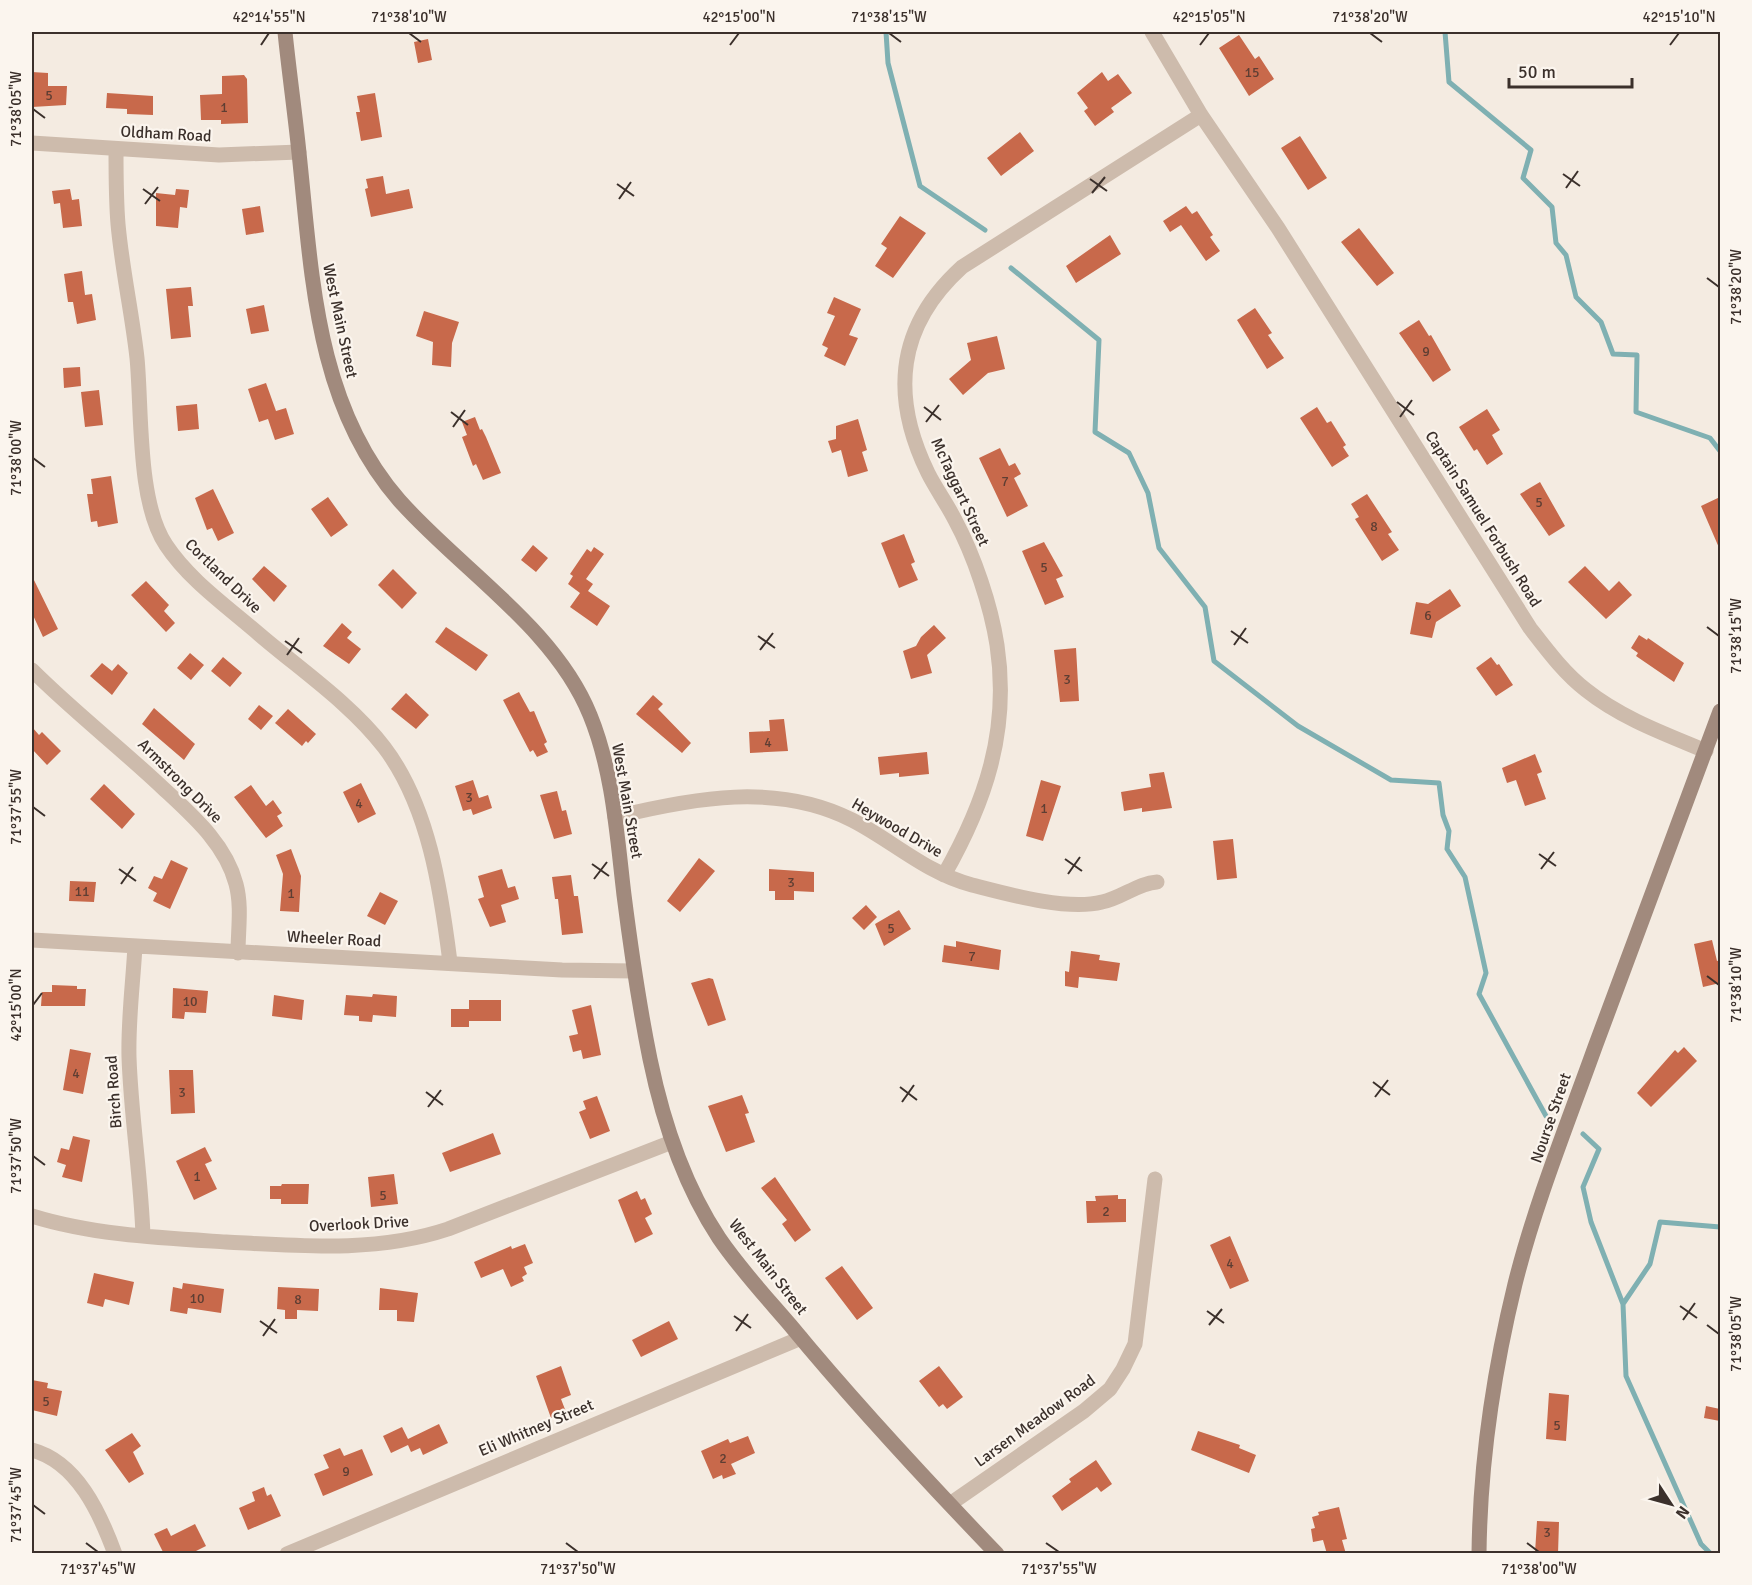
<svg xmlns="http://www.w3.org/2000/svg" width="1752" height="1585" font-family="Signika,sans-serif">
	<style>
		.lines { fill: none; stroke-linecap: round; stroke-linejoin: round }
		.stream { stroke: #7fb0b2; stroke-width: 5 }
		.building { fill: #c8694b }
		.street { stroke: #cdbbac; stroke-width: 15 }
		.secondary { stroke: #a18a7d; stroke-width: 15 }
		.ticks { fill: none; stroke: #3b302b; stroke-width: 2 }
		.labels { text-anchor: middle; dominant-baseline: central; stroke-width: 4.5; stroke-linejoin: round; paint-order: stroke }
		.number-label { font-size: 14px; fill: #5e3e33 }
		.street-label { font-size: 16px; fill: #3b302b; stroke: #fbf5ee }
		.neatline { fill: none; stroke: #3b302b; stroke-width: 2 }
		.ticks-label { font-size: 15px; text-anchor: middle; fill: #3b302b }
	</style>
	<rect width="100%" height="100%" fill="#f4ebe1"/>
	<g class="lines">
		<path class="stream" d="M886,32L888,63L920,186L985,230
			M1445,32L1449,82L1531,150L1523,178L1552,207L1556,243L1566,255L1576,297L1601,322L1613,354L1637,355L1636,412L1710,438L1720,451
			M1011,268L1099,340L1095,432L1129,453L1148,493L1159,548L1205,607L1214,661L1298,726L1391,780L1439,783L1443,815L1449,831L1447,849L1465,877L1486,973L1479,994L1546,1116
			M1583,1134L1599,1149L1583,1187L1591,1222L1623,1304L1626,1376L1701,1544L1711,1554
			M1623,1304L1650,1264L1660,1222L1720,1227"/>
	</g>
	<path class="building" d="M1239,35L1255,59L1259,56L1274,79L1249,96L1219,48Z
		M428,39L432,60L418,63L414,42Z
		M32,72L48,73V86H67L66,105L32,107Z
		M1102,72L1108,81L1118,74L1132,93L1111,108L1114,112L1095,126L1084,111L1088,108L1077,93Z
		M244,75L247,79L248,123L221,124V120H201L200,95L222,94V76Z
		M107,93L153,96V115L127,114V109L106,108Z
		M375,93L382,137L361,141L356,112H360L357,96Z
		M1020,132L1034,151L1001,176L987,158Z
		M1300,136L1327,178L1308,190L1281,148Z
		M383,176L386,194L409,189L413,208L371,217L365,189L368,188L366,179Z
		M70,189L72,200L79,199L82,226L63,228L60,203L54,204L52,191Z
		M176,189L189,190L187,208L180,207L178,228L156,226V193L175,195Z
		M260,206L264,232L246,235L242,209Z
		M1186,206L1192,214L1197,211L1213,235L1210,237L1220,251L1206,261L1181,225L1170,232L1163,221Z
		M900,216L926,233L893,278L875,266L887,248L881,244Z
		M1359,228L1394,273L1377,286L1341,242Z
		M1110,235L1121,254L1076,283L1066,266Z
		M82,271L85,295L92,294L96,320L77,324L73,302H68L64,274Z
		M191,287L193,306H188L191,337L171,339L166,289Z
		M834,297L861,309L849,335L858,338L845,366L824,356L828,348L822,345L835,316L827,313Z
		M264,305L269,331L251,334L246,309Z
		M1255,308L1272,333L1268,335L1284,358L1267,369L1237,320Z
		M424,311L459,322L452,343L451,367L432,365L433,342L416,336Z
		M1419,320L1429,336L1431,335L1451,370L1433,382L1399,333Z
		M997,336L1005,369L988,373L963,395L949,379L971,360L967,343Z
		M80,367L81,386L64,388L63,368Z
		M266,383L276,411L286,408L294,434L275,440L268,419L259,422L248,389Z
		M99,390L103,425L85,427L81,392Z
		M197,404L199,429L178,431L176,406Z
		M1317,407L1327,423L1331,421L1346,445L1343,447L1349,456L1332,467L1300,418Z
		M1487,409L1500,430L1492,435L1503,454L1487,465L1477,449L1474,451L1459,427Z
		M475,417L480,430L482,429L486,437L501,473L483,480L476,464L473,466L462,437L467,435L462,422Z
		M858,419L867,450L862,452L868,471L848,477L841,450L832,453L828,441L836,439V426Z
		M1000,448L1009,466L1015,463L1021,474L1014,478L1028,506L1007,517L979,458Z
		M111,476L118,523L98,527L97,521L91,522L87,494H93L91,479Z
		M1540,482L1565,526L1549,536L1520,494Z
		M213,489L234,533L218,541L212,528L207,530L195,498Z
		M1367,494L1392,532L1388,534L1399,550L1382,561L1355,519L1359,517L1351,504Z
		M328,497L348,525L331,537L311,509Z
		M1720,497V550L1701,506Z
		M904,534L915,562L911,564L918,580L899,588L881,543Z
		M1044,542L1063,576L1056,579L1064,597L1045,605L1022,551Z
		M533,545L548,558L536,572L521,560Z
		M594,547L604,554L586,579L593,584L588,591L610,606L597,626L570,607L580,593L568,584L573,576L570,574L587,549L591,552Z
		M264,566L287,586L274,602L252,579Z
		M1585,566L1609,591L1619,581L1632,595L1606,619L1568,582Z
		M393,569L417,593L402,609L378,585Z
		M32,576L58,629L43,637L32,613Z
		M146,581L169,605L164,611L175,623L166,632L131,595Z
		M1450,589L1461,606L1436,622L1432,638L1410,634L1416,602L1428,604Z
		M342,623L352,632L347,638L361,649L349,664L323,646Z
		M934,625L946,638L927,655L932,673L911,679L903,651L916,646L921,637Z
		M446,627L488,655L476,671L435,642Z
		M1639,635L1647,640L1648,638L1684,663L1674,682L1636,656L1638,653L1631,648Z
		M1076,648L1079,701L1060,702L1054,650Z
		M190,653L204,665L191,680L177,668Z
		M223,657L242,673L230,687L211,671Z
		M1491,657L1497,665L1499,664L1513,685L1496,696L1476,668Z
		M102,663L112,671L118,664L128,673L112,695L90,676Z
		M519,692L530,712L534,711L547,742L544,744L548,752L537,757L533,750L530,752L503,700Z
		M406,693L429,715L416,729L391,709Z
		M653,695L663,704L658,709L691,743L682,753L636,714Z
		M259,705L273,716L261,730L248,719Z
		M154,708L195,744L184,760L142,724Z
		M288,709L316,734L308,743L306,741L302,746L275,723Z
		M784,719L788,751L750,753L749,732L770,731L769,720Z
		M32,727L39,735L42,732L61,751L47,765L32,749Z
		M927,752L929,774L899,777V773L880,775L878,757Z
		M1535,754L1542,772L1537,774L1546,799L1525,806L1516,780L1507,783L1502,768Z
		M1164,772L1172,808L1142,812V808L1124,811L1121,792L1151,787L1149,774Z
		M473,780L479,798L488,795L492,808L473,815L471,809L463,811L455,786Z
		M1041,780L1061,786L1043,841L1026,836Z
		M361,783L376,814L358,823L343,792Z
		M104,784L135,814L122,829L90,799Z
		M251,785L266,806L273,800L282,813L277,816L283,826L266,838L234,797Z
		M557,791L562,811L566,810L572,834L554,839L540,795Z
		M1233,839L1237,878L1217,880L1213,841Z
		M291,849L301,876L299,912L280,911L283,874L276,855Z
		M699,858L715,871L680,912L667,901Z
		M171,860L188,868L170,909L153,901L157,893L148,888L154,876L162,879Z
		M502,869L508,888L515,886L519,899L501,905L506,922L490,927L478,899L484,897L478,876Z
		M769,869L814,872V892L794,891V900H775V891H769Z
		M571,875L574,896H578L583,933L562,935L558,899H555L552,877Z
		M70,881L96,882L94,902L69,901Z
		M380,892L398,901L385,925L367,916Z
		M866,905L877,917L864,930L852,918Z
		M899,910L911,929L884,946L875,924Z
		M1712,940L1717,961L1720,960V983L1703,987L1694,944Z
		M956,941L1001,950L999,970L942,962L944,945L956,947Z
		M1071,951L1100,955L1099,960L1120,963L1117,981L1079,977L1078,988L1065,986V971L1069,972Z
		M709,978L713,979L726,1020L708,1026L691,983Z
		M52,985L77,986V989H86L85,1006H41L42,992H52Z
		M173,988L208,991L206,1013L185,1012L184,1019L172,1018Z
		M373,994L397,996L396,1017L373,1015L372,1022L359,1021V1016L344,1015L346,995L372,997Z
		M274,995L304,1000L302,1020L272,1016Z
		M469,1000H501V1021H469Z
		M591,1005L601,1055L583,1059L581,1050L573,1052L569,1036L578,1034L572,1010Z
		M451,1009H469V1027H451Z
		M1684,1047L1697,1061L1651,1107L1637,1093L1675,1050L1678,1053Z
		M70,1049L91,1053L83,1094L63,1090Z
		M169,1070H193L195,1113L171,1114Z
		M742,1095L749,1113L745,1114L755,1142L726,1152L708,1106Z
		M597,1096L610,1131L590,1139L579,1112L586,1109L583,1101Z
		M493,1133L501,1154L450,1172L442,1153Z
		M73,1136L90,1140L82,1182L62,1177L66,1165L57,1162L61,1148L69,1150Z
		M205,1147L212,1161L205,1164L217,1189L194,1200L176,1161Z
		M394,1174L398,1204L371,1207L368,1177Z
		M775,1177L811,1230L795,1242L782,1224L787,1220L761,1188Z
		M282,1184H309L308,1204H281V1199H270V1186H281Z
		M637,1191L641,1200L645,1198L652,1214L645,1218L653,1234L635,1243L618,1200Z
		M1118,1195V1199H1126V1222L1087,1223L1086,1201H1096L1095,1196Z
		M1230,1236L1249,1281L1230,1289L1210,1245Z
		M525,1244L533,1263L524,1267L527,1274L522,1277L524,1281L511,1287L503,1269L481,1278L474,1262L511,1246L512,1249Z
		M842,1266L873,1308L857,1320L825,1278Z
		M94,1273L134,1282L129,1305L105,1299L103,1307L87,1303Z
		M183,1283L224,1289L221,1313L188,1308L187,1314L170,1311L173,1287L182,1289Z
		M278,1287L319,1289L318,1311L297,1310V1319H285V1310L277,1309Z
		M380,1288L418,1293L414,1322L397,1321V1310H379Z
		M669,1321L678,1339L641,1357L632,1340Z
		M561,1366L571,1395L561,1399L566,1412L551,1418L536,1376Z
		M939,1366L963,1397L947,1409L943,1404L939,1407L919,1381Z
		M32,1380L48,1383L47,1388L62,1391L57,1416L32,1410Z
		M1549,1393L1569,1395L1566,1441L1546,1439Z
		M1706,1406L1720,1409V1421L1704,1418Z
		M439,1424L448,1443L423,1455L420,1448L411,1452L408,1445L391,1453L383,1436L402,1427L408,1439Z
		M1198,1431L1240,1445L1239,1448L1256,1455L1249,1473L1191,1450Z
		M132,1433L141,1446L133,1452L144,1474L129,1483L105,1450Z
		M748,1436L755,1453L731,1464L736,1474L723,1479L722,1475L713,1479L701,1451L728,1439L730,1443Z
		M340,1448L344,1456L362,1449L373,1475L323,1496L314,1474L329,1468L323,1455Z
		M1096,1460L1112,1484L1101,1492L1097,1487L1062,1511L1052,1496L1071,1482L1069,1479Z
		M264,1487L267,1496L271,1494L281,1516L248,1530L239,1508L255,1501L252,1492Z
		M1339,1507L1347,1539L1342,1540L1346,1554H1327L1323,1540L1313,1542L1311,1529L1315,1528L1312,1517L1319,1515L1318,1512Z
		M1537,1521L1559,1522L1558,1554L1535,1553Z
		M195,1524L206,1546L190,1554H164L154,1534L167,1528L171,1536Z"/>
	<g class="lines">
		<path class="street" d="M1152,32L1201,115L1278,228L1530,628C1547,650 1564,673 1586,690C1621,718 1665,734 1706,751
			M32,143L219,155L299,152
			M116,150C116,175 116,200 118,224C122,269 132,313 137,358C142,410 137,502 166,545C189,580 228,607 260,635C301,670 351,704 384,747C429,806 441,891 450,962
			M32,670C74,712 122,749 165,790C194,817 226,845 236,884C242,906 238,930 238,953
			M615,817C693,798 777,782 852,820C893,841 926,873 972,885C1007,894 1067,911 1102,902C1122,898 1138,883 1157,882
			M944,875C985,803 1010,731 997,645C991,606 974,555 955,520C947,504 936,489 928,473C890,395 897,326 962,267L1201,115
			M32,940L562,970L634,971
			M135,946C133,983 128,1020 129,1057C131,1117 141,1176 143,1236
			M32,1216C93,1235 162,1238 226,1242C301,1246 376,1253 448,1229L672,1142
			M32,1450C77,1462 100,1513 115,1554
			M950,1504L1084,1411L1110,1389L1123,1369L1135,1344L1155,1179
			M287,1554L801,1338"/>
		<path class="secondary" d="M285,32C289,72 295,113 299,153C312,274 315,404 399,500C460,569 555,628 590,715C613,771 617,836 624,895C631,950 639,1005 650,1059C663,1122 684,1185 719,1238C740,1269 767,1298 791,1326C856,1405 926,1480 997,1554
			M1479,1554C1480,1464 1494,1370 1515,1284C1535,1204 1567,1125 1595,1047C1636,935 1679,823 1720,711"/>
	</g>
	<path class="ticks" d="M409,33L421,42M889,33L901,42M1370,33L1382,42M261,45L269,33M730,45L739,33M1200,45L1209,33M1670,45L1679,33M33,109L45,118M1563,174L1580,186M1090,179L1107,191M617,184L634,196M1566,188L1578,171M143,189L160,201M1092,193L1105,177M619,199L631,182M145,204L158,187M1707,278L1719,287M1397,402L1414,415M924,407L941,420M451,412L468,425M1400,417L1412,400M926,422L939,405M453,427L465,410M33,458L45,467M1707,627L1719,636M1231,631L1248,643M758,636L775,648M285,641L302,653M1234,645L1246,628M760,650L773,633M287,655L299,638M33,807L45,816M1539,854L1556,866M1065,859L1082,871M592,864L609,876M119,869L136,881M1541,869L1554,852M1068,874L1080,857M594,879L607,862M121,884L133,867M1707,976L1719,985M33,1005L42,993M1373,1082L1390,1095M900,1087L917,1100M426,1092L443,1105M1375,1097L1388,1080M902,1102L914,1085M428,1107L441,1090M33,1156L45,1165M1680,1306L1697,1318M1207,1311L1224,1323M734,1316L751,1328M1683,1320L1695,1303M260,1321L277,1333M1209,1325L1222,1309M1707,1325L1719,1334M736,1331L748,1314M263,1336L275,1319M33,1505L45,1514M86,1543L98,1552M566,1543L578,1552M1046,1543L1059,1552M1527,1543L1539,1552"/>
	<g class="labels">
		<g class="number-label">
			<text x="1252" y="72">15</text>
			<text x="49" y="95">5</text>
			<text x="224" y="107">1</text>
			<text x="1426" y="351">9</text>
			<text x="1005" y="481">7</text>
			<text x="1539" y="502">5</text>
			<text x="1374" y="526">8</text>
			<text x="1044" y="567">5</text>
			<text x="1428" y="615">6</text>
			<text x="1067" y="679">3</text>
			<text x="768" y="742">4</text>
			<text x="469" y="797">3</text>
			<text x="359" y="803">4</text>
			<text x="1044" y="808">1</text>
			<text x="791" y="882">3</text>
			<text x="82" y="891">11</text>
			<text x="291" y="893">1</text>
			<text x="891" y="928">5</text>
			<text x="972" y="956">7</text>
			<text x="190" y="1001">10</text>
			<text x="76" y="1073">4</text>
			<text x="182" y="1092">3</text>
			<text x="197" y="1176">1</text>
			<text x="383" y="1195">5</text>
			<text x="1106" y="1211">2</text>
			<text x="1230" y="1263">4</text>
			<text x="197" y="1298">10</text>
			<text x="298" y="1299">8</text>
			<text x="46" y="1401">5</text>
			<text x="1557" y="1425">5</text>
			<text x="723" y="1458">2</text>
			<text x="346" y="1471">9</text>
			<text x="1547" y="1532">3</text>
		</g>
		<g class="street-label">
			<text transform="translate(166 134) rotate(3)">Oldham Road</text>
			<text transform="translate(340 321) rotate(78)">West Main Street</text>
			<text transform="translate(960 492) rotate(65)">McTaggart Street</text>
			<text transform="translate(1483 519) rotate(58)">Captain Samuel Forbush Road</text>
			<text transform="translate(223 576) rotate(44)">Cortland Drive</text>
			<text transform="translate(180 781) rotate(45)">Armstrong Drive</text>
			<text transform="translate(627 801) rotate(80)">West Main Street</text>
			<text transform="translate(897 828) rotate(30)">Heywood Drive</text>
			<text transform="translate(334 939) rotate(3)">Wheeler Road</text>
			<text transform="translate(114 1092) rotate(-94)">Birch Road</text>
			<text transform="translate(1551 1118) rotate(-71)">Nourse Street</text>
			<text transform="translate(359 1224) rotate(-3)">Overlook Drive</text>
			<text transform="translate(768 1267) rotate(52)">West Main Street</text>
			<text transform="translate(1035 1421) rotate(-36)">Larsen Meadow Road</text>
			<text transform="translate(536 1428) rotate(-23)">Eli Whitney Street</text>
		</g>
	</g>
	<rect width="1752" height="1585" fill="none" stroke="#fbf5ee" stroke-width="66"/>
	<g transform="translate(1671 1504) rotate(126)" stroke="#fbf5ee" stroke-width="4.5" paint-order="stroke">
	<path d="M0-4.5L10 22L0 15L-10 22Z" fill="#3b302b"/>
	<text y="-9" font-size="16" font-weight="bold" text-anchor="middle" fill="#3b302b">N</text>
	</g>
	<path d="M1509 78v9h123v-9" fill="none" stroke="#3b302b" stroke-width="3"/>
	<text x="1518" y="78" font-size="18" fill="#3b302b" stroke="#fbf5ee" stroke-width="4.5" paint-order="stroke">50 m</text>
	<rect x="33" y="33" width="1686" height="1519" class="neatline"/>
	<g class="ticks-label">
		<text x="269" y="22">42°14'55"N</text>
		<text x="409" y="22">71°38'10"W</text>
		<text x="739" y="22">42°15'00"N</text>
		<text x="889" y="22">71°38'15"W</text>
		<text x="1209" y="22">42°15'05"N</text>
		<text x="1370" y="22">71°38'20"W</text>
		<text x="1679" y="22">42°15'10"N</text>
		<text transform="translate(16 109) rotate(-90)" y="5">71°38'05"W</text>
		<text transform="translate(1736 287) rotate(-90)" y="5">71°38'20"W</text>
		<text transform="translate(16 458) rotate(-90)" y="5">71°38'00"W</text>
		<text transform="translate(1736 636) rotate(-90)" y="5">71°38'15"W</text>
		<text transform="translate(16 807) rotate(-90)" y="5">71°37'55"W</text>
		<text transform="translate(1736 985) rotate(-90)" y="5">71°38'10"W</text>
		<text transform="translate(16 1005) rotate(-90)" y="5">42°15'00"N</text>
		<text transform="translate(16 1156) rotate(-90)" y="5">71°37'50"W</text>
		<text transform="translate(1736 1334) rotate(-90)" y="5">71°38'05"W</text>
		<text transform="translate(16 1505) rotate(-90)" y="5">71°37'45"W</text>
		<text x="98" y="1574">71°37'45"W</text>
		<text x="578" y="1574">71°37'50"W</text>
		<text x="1059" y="1574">71°37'55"W</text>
		<text x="1539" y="1574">71°38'00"W</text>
	</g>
</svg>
